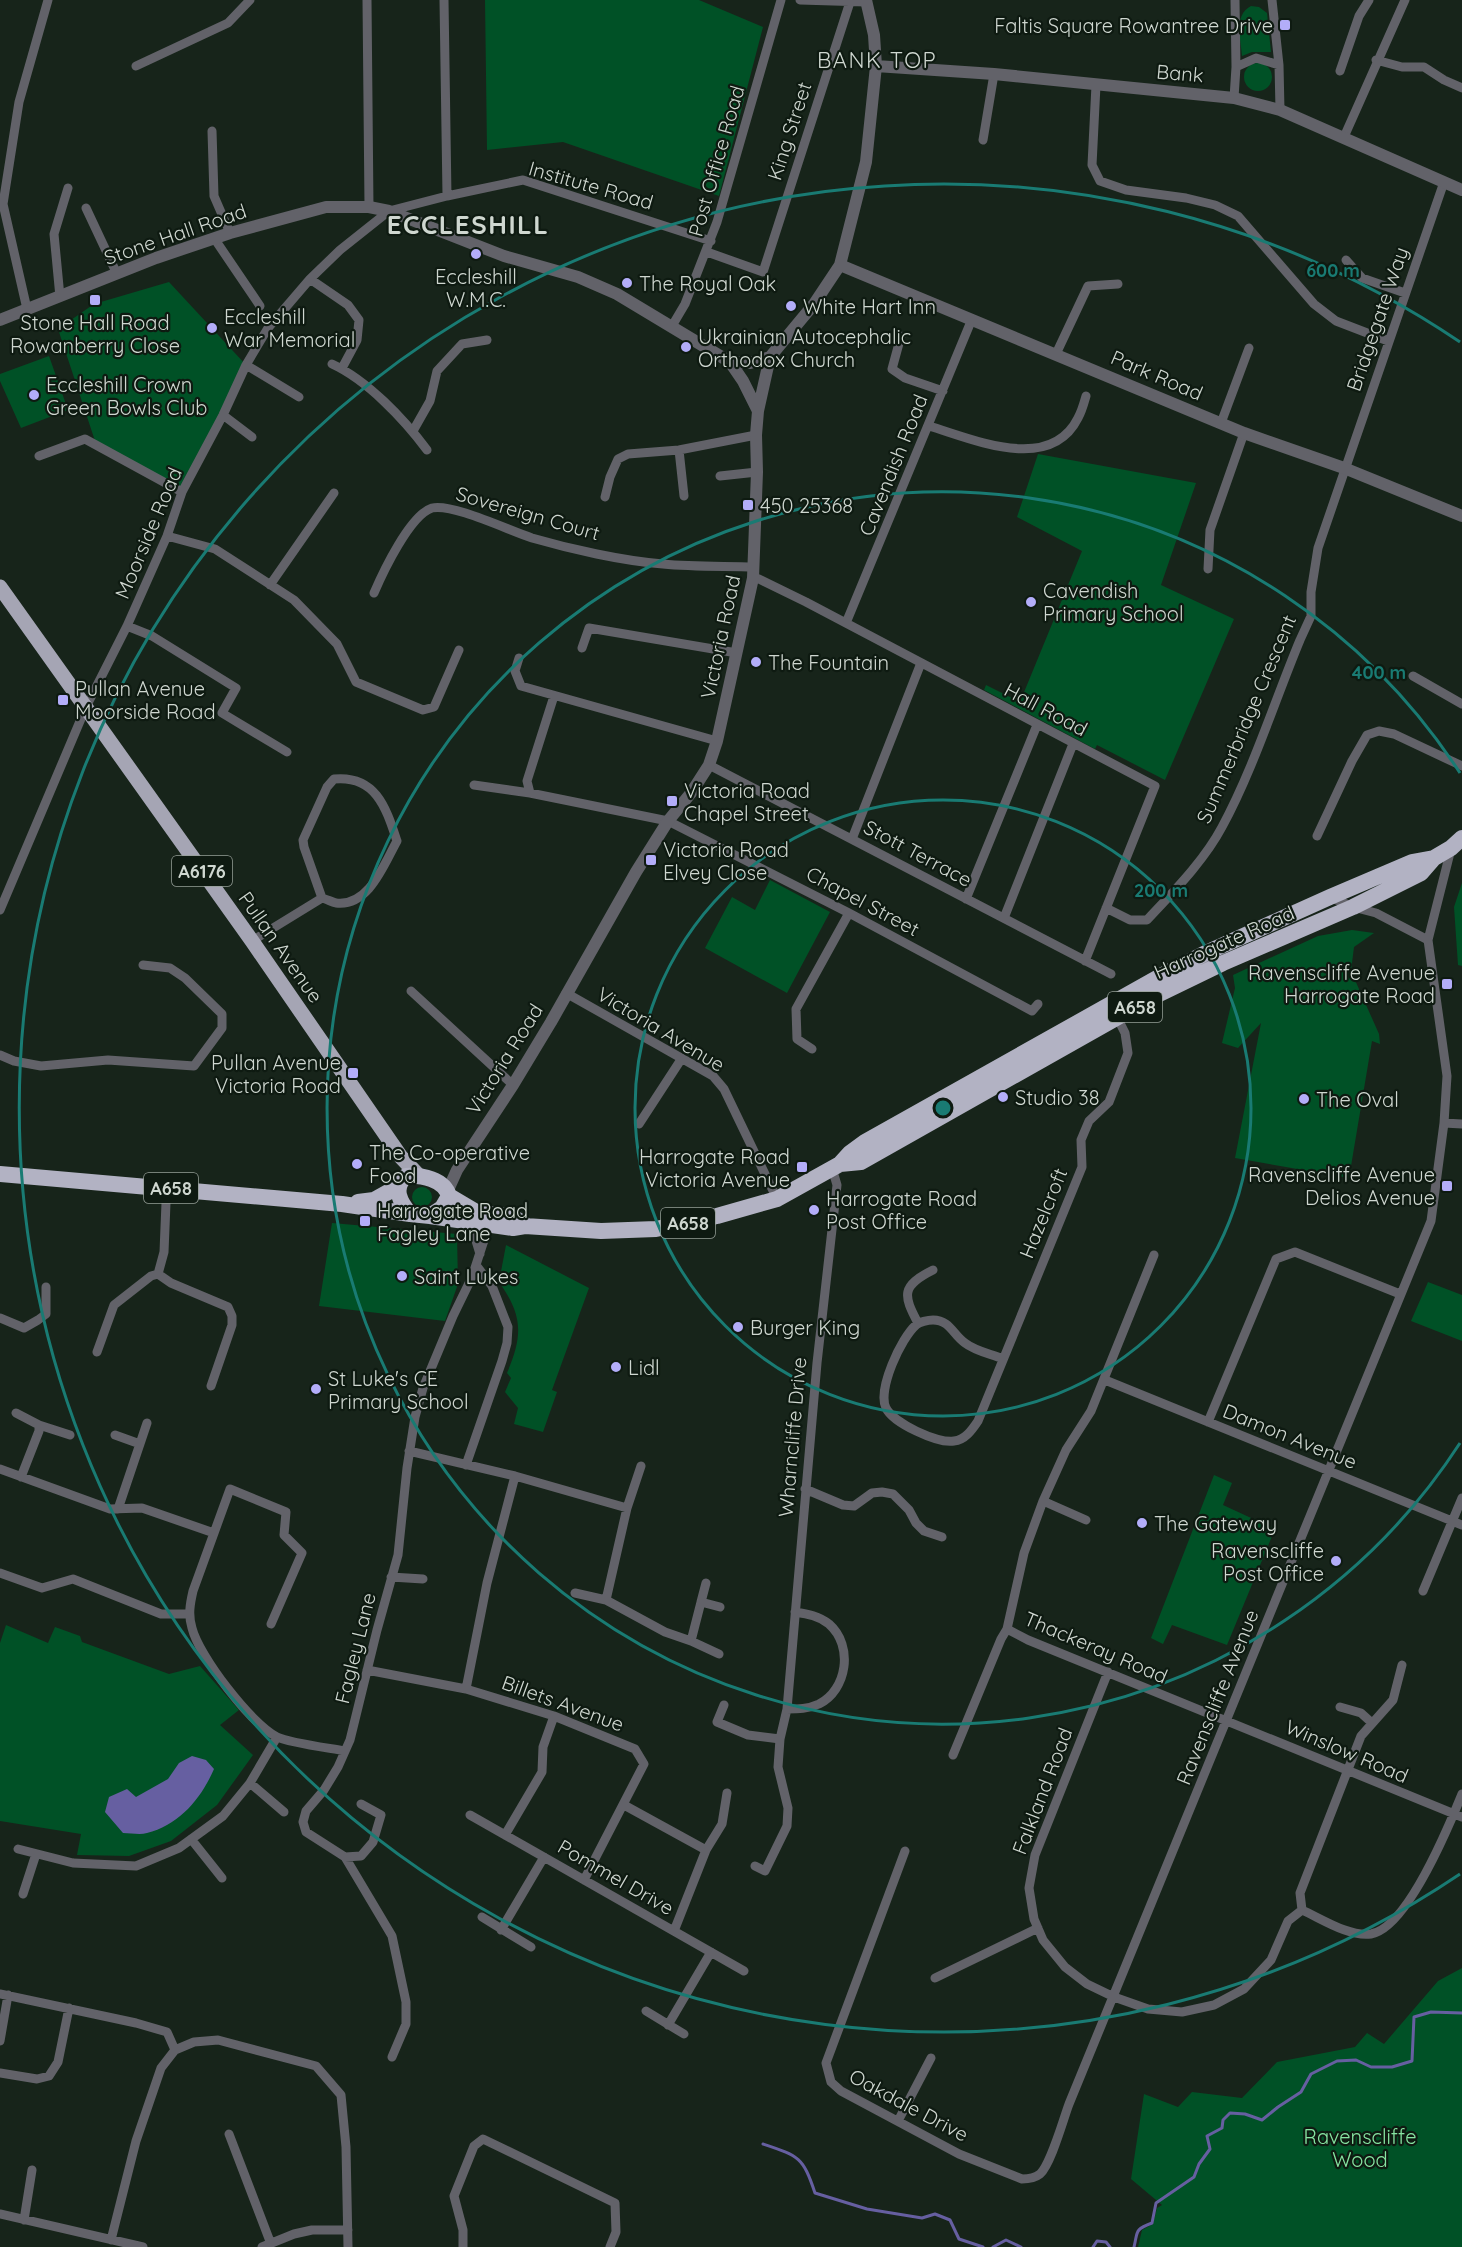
<svg xmlns="http://www.w3.org/2000/svg" width="1462" height="2247" font-family="Quicksand,sans-serif">
	<style>
		.green { fill: #005126 }
		.water { fill: #665fa1 }
		.lines { fill: none; stroke-linecap: round; stroke-linejoin: round }
		.stream { stroke: #665fa1; stroke-width: 3 }
		.minor { stroke: #626269; stroke-width: 9 }
		.tertiary { stroke: #626269; stroke-width: 12 }
		.primary { stroke: #a5a5b4; stroke-width: 15 }
		.trunk { stroke: #b2b2c3; stroke-width: 16 }
		.ring { fill: none; stroke: #197b73; stroke-width: 3 }
		.poi-dot { fill: #b3adf9; stroke: #0e1a11; stroke-width: 2 }
		.labels { text-anchor: middle; dominant-baseline: central; stroke-width: 4.5; stroke-linejoin: round; paint-order: stroke }
		.shield { fill: #0e1a11; stroke: #959e97; stroke-width: 1.5 }
		.shield-label { font-size: 18px; font-weight: bold; fill: #cfd7d0 }
		.poi-label { font-size: 20px; fill: #cfd7d0; stroke: #0e1a11; text-anchor: start }
		.street-label { font-size: 20px; fill: #cfd7d0; stroke: #0e1a11 }
		.park-label { font-size: 20px; fill: #87e6a2; stroke: #0e1a11 }
		.quarter-label { font-size: 22px; letter-spacing: 1.5px; fill: #cfd7d0; stroke: #0e1a11 }
		.district-label { font-size: 26px; font-weight: bold; letter-spacing: 1.5px; fill: #cfd7d0; stroke: #0e1a11 }
		.centre { fill: #197b73; stroke: #0e1a11; stroke-width: 3 }
		.ring-label { font-size: 18px; text-anchor: middle; font-weight: bold; fill: #197b73; stroke: #0e1a11; stroke-width: 4.5; stroke-linejoin: round; paint-order: stroke }
	</style>
	<rect width="100%" height="100%" fill="#17241a"/>
	<path class="green" d="M485,0H699L763,27L719,196L563,142L487,150Z
		M1251,6L1259,7L1267,13L1271,52H1252L1242,56C1241,40 1233,15 1251,6Z
		M1244 77a14 14 0 1 1 28 0a14 14 0 1 1-28 0Z
		M169,282L246,365L182,492L96,444L58,329L94,304Z
		M49,356L68,410L21,428L0,381V374Z
		M1038,454L1196,483L1161,585L1234,619L1165,780L1097,745L1095,749L984,690L986,685L1020,702L1082,551L1017,517Z
		M770,880L830,912L787,993L705,948L732,897L755,910Z
		M1462,883V966L1458,965L1454,907Z
		M1352,930L1374,933L1354,947L1351,971L1379,1034L1380,1044L1372,1041L1349,1178L1235,1158L1261,1023L1238,1048L1222,1043L1235,988L1233,975L1318,936Z
		M412 1197a10 10 0 1 1 20 0a10 10 0 1 1-20 0Z
		M332,1223L457,1234L458,1284L445,1321L319,1306Z
		M506,1245L589,1288L552,1390L557,1392L543,1432L514,1424L518,1408L505,1392L511,1378L507,1373C523,1335 523,1316 499,1282Z
		M1428,1282L1462,1295V1341L1411,1321Z
		M1214,1475L1232,1483L1223,1505L1275,1529L1227,1645L1172,1625L1163,1644L1151,1638Z
		M6,1625L48,1643L55,1627L80,1636L82,1642L169,1674L200,1666L239,1710L220,1725L253,1755L217,1805L171,1841L129,1856L77,1855L81,1834L0,1821V1643Z
		M1462,1968V2247H1138L1142,2230L1153,2224L1157,2208L1162,2205L1131,2179L1144,2094L1178,2107L1192,2092L1242,2098L1277,2062L1355,2047L1367,2033L1384,2044L1438,1981Z"/>
	<path class="water" d="M192,1756L206,1760L214,1769C201,1799 179,1825 147,1833C140,1835 131,1833 123,1833L105,1812L109,1797L127,1789L136,1797L168,1779L179,1763Z"/>
	<g class="lines">
		<path class="stream" d="M763,2144C799,2156 803,2157 815,2193L867,2209L922,2218L935,2214L950,2220L959,2239L983,2247
			M993,2247L1006,2240L1021,2247
			M1093,2247L1097,2241L1106,2242L1110,2247
			M1134,2247C1138,2231 1134,2230 1152,2223L1156,2203L1194,2177L1199,2164L1210,2149L1207,2136L1222,2128L1223,2120L1230,2113L1245,2114L1262,2120L1278,2107L1301,2092L1311,2074L1337,2061L1356,2060L1371,2067H1392L1412,2061L1414,2017L1431,2012L1462,2013"/>
		<path class="minor" d="M367,0L369,207
			M444,0L447,196
			M800,0L866,2
			M1272,0L1279,65L1280,110
			M1376,60L1402,67H1424L1444,80L1462,88
			M136,66L228,23L250,0
			M1236,67L1256,58L1279,65
			M1340,71L1359,16L1369,0
			M1096,85L1092,165L1100,181L1126,190L1186,198L1215,205L1238,216L1314,304L1336,321L1388,341
			M1234,98L1236,67L1235,0
			M212,131L214,196L230,233
			M1344,137L1405,0
			M983,140L994,74
			M86,208L117,274
			M214,238L260,306
			M707,252L763,272L850,2
			M1346,260L1362,278L1405,293
			M310,279L348,305L359,320L357,340L342,368
			M60,297L54,234L68,188
			M27,309L3,204L19,102L48,0
			M672,326L685,304L717,222L781,0
			M901,336L892,369L905,378L943,391
			M1056,354L1088,286L1118,284
			M332,364C367,380 404,419 427,450
			M246,365L299,397
			M223,415L252,437
			M1221,423L1249,348
			M929,426C973,439 1050,474 1078,418C1082,411 1084,403 1086,396
			M413,431L430,401L437,371L462,344L487,340
			M679,450L684,496
			M39,456L85,439L182,492
			M720,476L757,472
			M605,497L610,477L618,459L628,454L679,450L756,435
			M167,536L215,549L294,600L337,644L356,682L423,710L434,707L459,650
			M1208,569L1210,530L1244,433
			M753,578L759,579L806,602L1155,786L1085,961
			M270,585L334,493
			M374,593C383,572 410,515 432,508C452,503 510,531 532,538C570,549 623,561 663,564C693,567 724,566 754,567
			M846,623L972,319
			M127,626L152,636L236,688L222,713L287,752
			M582,648L589,628L737,653
			M519,658L515,671L521,686L717,741
			M1413,676L1462,704
			M709,765L1111,974
			M474,785L530,793L668,821L849,913L1032,1011L1038,1004
			M530,793L527,781L554,696
			M1317,836L1352,761L1367,735L1379,731L1394,734L1462,766
			M852,839L921,663
			M1330,897L1353,907L1376,913L1428,940
			M966,899L1037,725
			M1106,908L1130,920H1147C1173,892 1204,861 1222,827C1253,770 1275,700 1300,640L1311,616V592L1318,548L1444,182
			M0,910L86,707L127,626L167,536L182,492L223,415L246,365L268,328L310,279L340,250L389,211L447,196L523,180L711,241
			M1004,918L1073,744
			M252,941L322,898C326,899 332,902 336,903C369,907 384,864 397,841C386,808 376,775 334,779L327,787L303,840L304,847L322,898
			M411,991L513,1085
			M566,993L713,1076L724,1089L777,1199
			M812,1049L797,1039L796,1009L849,913
			M0,1055L14,1061L41,1066L108,1060L194,1066L222,1028V1014L185,978L170,968L143,965
			M1444,1123L1462,1124
			M639,1124L682,1058
			M470,1221L480,1254
			M1154,1255L1091,1411L1066,1450L1043,1501L1024,1553L1007,1629L1028,1640L1462,1817
			M158,1274L164,1252L166,1203L169,1188
			M0,1318L24,1328L38,1320L46,1314V1287
			M918,1323C903,1295 901,1286 933,1270
			M97,1352L114,1305L151,1276L158,1274L171,1283L228,1307L232,1316V1325L211,1386
			M1003,1359C991,1354 975,1351 965,1343C953,1335 950,1320 933,1320C928,1320 919,1322 916,1325C901,1338 877,1390 886,1408C893,1423 938,1444 954,1441C965,1440 972,1430 978,1421L1082,1167L1081,1140L1089,1121L1109,1102L1128,1053L1125,1033L1117,1017
			M1105,1380L1462,1525
			M16,1413L39,1425V1431L21,1477
			M1208,1422L1276,1259L1295,1252L1400,1294
			M39,1425L70,1435
			M115,1435L140,1444
			M409,1451L515,1476L627,1508
			M466,1465L502,1361L507,1343L508,1327L492,1286L476,1265
			M0,1469L110,1509L142,1508L214,1533
			M805,1489L843,1505L854,1506L872,1493L882,1492L893,1494L909,1510L916,1523L924,1531L942,1537
			M1043,1501L1086,1520
			M118,1509L147,1423
			M0,1573L42,1588L73,1579L161,1614H189
			M391,1577L423,1579
			M706,1583L701,1602L720,1607
			M1423,1591L1462,1498
			M575,1593L606,1600L665,1632L691,1641
			M606,1600L627,1508L641,1466
			M701,1602L691,1641L719,1654
			M271,1624L302,1553L284,1535L286,1512L230,1489L193,1591C190,1604 188,1615 192,1628C199,1656 251,1724 277,1737C290,1743 329,1748 345,1751
			M367,1670L466,1689L554,1716L635,1749L644,1764L584,1880
			M1108,1672L1035,1855L1029,1888L1034,1919L1043,1940L1065,1967L1087,1984L1114,1997L1148,2009L1182,2012L1214,2005L1244,1989L1271,1960L1288,1921L1302,1910
			M466,1689L487,1583L515,1476
			M724,1705L717,1722L748,1735L780,1739
			M1340,1707L1361,1713L1372,1723
			M787,1709C798,1709 808,1709 819,1704C847,1690 854,1646 829,1624C819,1616 808,1614 795,1612
			M953,1755L1001,1639L1007,1629
			M250,1783L284,1812
			M624,1805L706,1850
			M470,1815L744,1971
			M505,1835L542,1772L543,1747L554,1716
			M191,1839L222,1878
			M18,1849L73,1863L136,1866L179,1848L223,1816L250,1783L277,1737
			M905,1851L826,2063L831,2082L841,2091L959,2154L1022,2179C1029,2179 1035,2178 1040,2174C1051,2164 1063,2120 1069,2104L1431,1221L1444,1123L1447,1076L1428,940L1451,849
			M345,1857L361,1856L373,1842L381,1815L361,1804
			M755,1866L765,1871L787,1826L788,1808L778,1767L780,1739L787,1709L817,1363L837,1185L832,1168
			M23,1894L36,1854
			M1302,1910L1300,1893L1361,1736L1393,1700L1402,1665
			M1302,1910C1322,1919 1349,1937 1371,1934C1407,1928 1449,1826 1462,1794
			M482,1917L531,1947
			M501,1930L544,1857
			M674,1931L706,1850L722,1824L727,1793
			M935,1978L1038,1928
			M0,1994L136,2023L167,2032L175,2050
			M646,2011L684,2034
			M668,2025L711,1952
			M0,2041L8,1995
			M392,2057L406,2024V2002L392,1936L345,1857L306,1832L303,1822L306,1811L324,1790L338,1767L350,1740L377,1630L398,1555L407,1468L415,1417L423,1388L453,1316L472,1277L489,1225L487,1221
			M0,2073L37,2079L49,2076L58,2062L69,2008
			M898,2121L931,2058
			M229,2134L271,2244
			M0,2214L143,2247
			M24,2220L32,2170
			M111,2240L136,2141L161,2068L175,2050L194,2042L218,2040L316,2066L341,2095L346,2147L348,2247
			M262,2247L294,2234L312,2230H348
			M463,2247V2230L454,2196L474,2146L483,2139L615,2203L616,2232L610,2247"/>
		<path class="tertiary" d="M876,66L994,74L1234,98L1280,110L1462,190
			M840,265L1244,433L1344,468L1462,516
			M0,320L156,258L230,233L326,207H369L389,211L504,256L578,277L617,294L730,362L750,363L770,357
			M730,362L743,381L758,411
			M448,1190L457,1170L513,1085L551,1022L636,872L668,821L691,793L709,765L717,741L753,578L757,472L756,435L758,411L770,357L814,304L840,265L866,162L876,66L874,35L866,0"/>
		<path class="primary" d="M0,587L252,941L401,1157L419,1176"/>
		<path class="trunk" d="M840,1164L861,1162L1157,995L1223,963L1353,907L1421,873L1434,858L1451,848L1462,838
			M0,1174L342,1204L410,1214
			M449,1196L442,1208L430,1216L410,1214C400,1202 392,1188 406,1176C422,1175 444,1179 449,1196L476,1212L513,1217L525,1225
			M358,1202L374,1200L399,1186
			M430,1216L513,1228L525,1226L601,1231L656,1229L717,1216L777,1199L840,1164L850,1153L865,1142L1159,977L1208,952L1330,897L1412,862L1434,858"/>
	</g>
	<g class="ring">
		<circle cx="943" cy="1108" r="308"/>
		<path d="M1460 1443A616 616 0 1 1 1460 773"/>
		<path d="M1460 1874A924 924 0 1 1 1460 342"/>
	</g>
	<g class="poi-dot">
		<rect x="1279" y="19" width="12" height="12" rx="3"/>
		<circle cx="476" cy="254" r="6"/>
		<circle cx="627" cy="283" r="6"/>
		<rect x="89" y="294" width="12" height="12" rx="3"/>
		<circle cx="791" cy="306" r="6"/>
		<circle cx="212" cy="328" r="6"/>
		<circle cx="686" cy="347" r="6"/>
		<circle cx="34" cy="395" r="6"/>
		<rect x="742" y="499" width="12" height="12" rx="3"/>
		<circle cx="1031" cy="602" r="6"/>
		<circle cx="756" cy="662" r="6"/>
		<rect x="57" y="694" width="12" height="12" rx="3"/>
		<rect x="666" y="795" width="12" height="12" rx="3"/>
		<rect x="645" y="854" width="12" height="12" rx="3"/>
		<rect x="1441" y="978" width="12" height="12" rx="3"/>
		<rect x="347" y="1067" width="12" height="12" rx="3"/>
		<circle cx="1003" cy="1097" r="6"/>
		<circle cx="1304" cy="1099" r="6"/>
		<circle cx="357" cy="1164" r="6"/>
		<rect x="796" y="1161" width="12" height="12" rx="3"/>
		<rect x="1441" y="1180" width="12" height="12" rx="3"/>
		<circle cx="814" cy="1210" r="6"/>
		<rect x="359" y="1215" width="12" height="12" rx="3"/>
		<circle cx="402" cy="1276" r="6"/>
		<circle cx="738" cy="1327" r="6"/>
		<circle cx="616" cy="1367" r="6"/>
		<circle cx="316" cy="1389" r="6"/>
		<circle cx="1142" cy="1523" r="6"/>
		<circle cx="1336" cy="1561" r="6"/>
	</g>
	<g class="labels">
		<g class="shield">
			<rect x="172" y="856" width="60" height="30" rx="4.5"/>
			<rect x="1108" y="992" width="54" height="30" rx="4.5"/>
			<rect x="144" y="1173" width="54" height="30" rx="4.5"/>
			<rect x="661" y="1208" width="54" height="30" rx="4.5"/>
		</g>
		<g class="shield-label">
			<text x="202" y="871">A6176</text>
			<text x="1135" y="1007">A658</text>
			<text x="171" y="1188">A658</text>
			<text x="688" y="1223">A658</text>
		</g>
		<g class="poi-label">
			<text x="1273" y="25" text-anchor="end">Faltis Square Rowantree Drive</text>
			<text x="476" y="276" text-anchor="middle">Eccleshill<tspan x="476" dy="23">W.M.C.</tspan></text>
			<text x="639" y="283">The Royal Oak</text>
			<text x="803" y="306">White Hart Inn</text>
			<text x="224" y="316">Eccleshill<tspan x="224" dy="23">War Memorial</tspan></text>
			<text x="95" y="322" text-anchor="middle">Stone Hall Road<tspan x="95" dy="23">Rowanberry Close</tspan></text>
			<text x="698" y="336">Ukrainian Autocephalic<tspan x="698" dy="23">Orthodox Church</tspan></text>
			<text x="46" y="384">Eccleshill Crown<tspan x="46" dy="23">Green Bowls Club</tspan></text>
			<text x="760" y="505">450 25368</text>
			<text x="1043" y="590">Cavendish<tspan x="1043" dy="23">Primary School</tspan></text>
			<text x="768" y="662">The Fountain</text>
			<text x="75" y="688">Pullan Avenue<tspan x="75" dy="23">Moorside Road</tspan></text>
			<text x="684" y="790">Victoria Road<tspan x="684" dy="23">Chapel Street</tspan></text>
			<text x="663" y="849">Victoria Road<tspan x="663" dy="23">Elvey Close</tspan></text>
			<text x="1435" y="972" text-anchor="end">Ravenscliffe Avenue<tspan x="1435" dy="23">Harrogate Road</tspan></text>
			<text x="341" y="1062" text-anchor="end">Pullan Avenue<tspan x="341" dy="23">Victoria Road</tspan></text>
			<text x="1015" y="1097">Studio 38</text>
			<text x="1316" y="1099">The Oval</text>
			<text x="369" y="1152">The Co-operative<tspan x="369" dy="23">Food</tspan></text>
			<text x="790" y="1156" text-anchor="end">Harrogate Road<tspan x="790" dy="23">Victoria Avenue</tspan></text>
			<text x="1435" y="1174" text-anchor="end">Ravenscliffe Avenue<tspan x="1435" dy="23">Delios Avenue</tspan></text>
			<text x="826" y="1198">Harrogate Road<tspan x="826" dy="23">Post Office</tspan></text>
			<text x="377" y="1210">Harrogate Road<tspan x="377" dy="23">Fagley Lane</tspan></text>
			<text x="414" y="1276">Saint Lukes</text>
			<text x="750" y="1327">Burger King</text>
			<text x="628" y="1367">Lidl</text>
			<text x="328" y="1378">St Luke's CE<tspan x="328" dy="23">Primary School</tspan></text>
			<text x="1154" y="1523">The Gateway</text>
			<text x="1324" y="1550" text-anchor="end">Ravenscliffe<tspan x="1324" dy="23">Post Office</tspan></text>
		</g>
		<g class="street-label">
			<text transform="translate(1180 73) rotate(5)">Bank</text>
			<text transform="translate(789 131) rotate(-72)">King Street</text>
			<text transform="translate(716 161) rotate(-74)">Post Office Road</text>
			<text transform="translate(591 185) rotate(16)">Institute Road</text>
			<text transform="translate(175 234) rotate(-19)">Stone Hall Road</text>
			<text transform="translate(1377 319) rotate(-71)">Bridgegate Way</text>
			<text transform="translate(1157 375) rotate(23)">Park Road</text>
			<text transform="translate(893 465) rotate(-68)">Cavendish Road</text>
			<text transform="translate(528 513) rotate(16)">Sovereign Court</text>
			<text transform="translate(148 533) rotate(-67)">Moorside Road</text>
			<text transform="translate(720 637) rotate(-78)">Victoria Road</text>
			<text transform="translate(1046 709) rotate(28)">Hall Road</text>
			<text transform="translate(1246 719) rotate(-67)">Summerbridge Crescent</text>
			<text transform="translate(918 853) rotate(28)">Stott Terrace</text>
			<text transform="translate(863 901) rotate(28)">Chapel Street</text>
			<text transform="translate(1224 942) rotate(-24)">Harrogate Road</text>
			<text transform="translate(281 947) rotate(55)">Pullan Avenue</text>
			<text transform="translate(661 1029) rotate(31)">Victoria Avenue</text>
			<text transform="translate(504 1059) rotate(-58)">Victoria Road</text>
			<text transform="translate(1043 1213) rotate(-68)">Hazelcroft</text>
			<text transform="translate(1290 1436) rotate(22)">Damon Avenue</text>
			<text transform="translate(792 1437) rotate(-85)">Wharncliffe Drive</text>
			<text transform="translate(1096 1647) rotate(23)">Thackeray Road</text>
			<text transform="translate(355 1648) rotate(-76)">Fagley Lane</text>
			<text transform="translate(1217 1697) rotate(-68)">Ravenscliffe Avenue</text>
			<text transform="translate(563 1703) rotate(20)">Billets Avenue</text>
			<text transform="translate(1347 1751) rotate(23)">Winslow Road</text>
			<text transform="translate(1042 1791) rotate(-69)">Falkland Road</text>
			<text transform="translate(616 1877) rotate(30)">Pommel Drive</text>
			<text transform="translate(909 2105) rotate(28)">Oakdale Drive</text>
		</g>
		<g class="park-label">
			<text x="1360" y="2136">Ravenscliffe<tspan x="1360" dy="23">Wood</tspan></text>
		</g>
		<g class="quarter-label">
			<text x="877" y="60">BANK TOP</text>
		</g>
		<g class="district-label">
			<text x="468" y="224">ECCLESHILL</text>
		</g>
	</g>
	<circle cx="943" cy="1108" r="9" class="centre"/>
	<g class="ring-label">
		<text x="1333" y="277">600 m</text>
		<text x="1379" y="679">400 m</text>
		<text x="1161" y="897">200 m</text>
	</g>
</svg>
